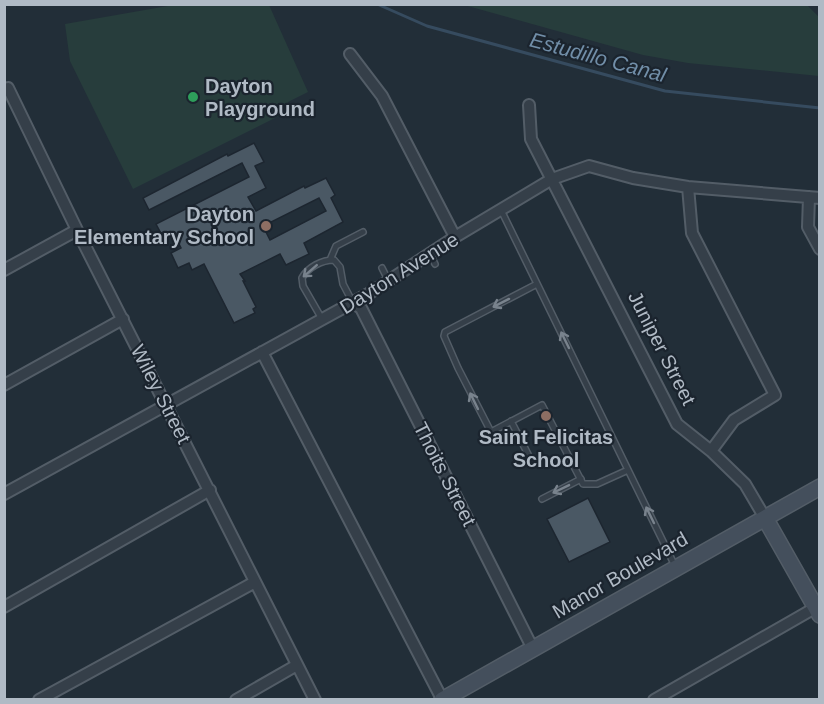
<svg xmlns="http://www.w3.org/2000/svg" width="824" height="704" font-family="Arial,sans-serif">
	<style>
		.green { fill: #273d3c }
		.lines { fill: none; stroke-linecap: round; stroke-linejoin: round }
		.stream { stroke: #364b5f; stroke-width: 3 }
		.building { fill: #4a5864; stroke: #1d2630; stroke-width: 1.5; fill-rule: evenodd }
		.lane-casing { stroke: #535d67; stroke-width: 8 }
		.street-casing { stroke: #535d67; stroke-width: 14 }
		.secondary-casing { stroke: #535d67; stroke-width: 18 }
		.lane { stroke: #353f49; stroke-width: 5 }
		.street { stroke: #353f49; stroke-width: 10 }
		.secondary { stroke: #444f5c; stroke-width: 15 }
		.oneway { stroke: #79838d }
		.leisure-dot { fill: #2e9e5b; stroke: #1b242e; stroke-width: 2 }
		.education-dot { fill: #8d6e63; stroke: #1b242e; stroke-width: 2 }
		.labels { text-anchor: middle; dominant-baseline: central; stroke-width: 4.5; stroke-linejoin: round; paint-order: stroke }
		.poi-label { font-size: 20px; font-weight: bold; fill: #b0bac5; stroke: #1b242e; text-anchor: start }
		.street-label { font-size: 20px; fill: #b0bac5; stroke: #1b242e }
		.water-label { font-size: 21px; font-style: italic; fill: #718ea8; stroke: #1b242e }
	</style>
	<rect width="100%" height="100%" fill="#222e38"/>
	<path class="green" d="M179,4L269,5L308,92L288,102L291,110L133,189L70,61L65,24Z
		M464,5H807L819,17V76L688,63L643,55Z"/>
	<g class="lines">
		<path class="stream" d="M377,4L427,26L665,91L820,108"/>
	</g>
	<path class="building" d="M254,143L264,162L255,166L266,188L248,197L256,211L304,186L305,188L326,178L335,195L331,198L343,222L304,243L309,254L286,265L280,254L240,274L245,281H243L256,307L253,309L255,313L234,323L204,264L192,270L189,263L178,268L171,253L181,248L174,234L164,239L156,224L249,177L242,163L149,210L143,198L227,154L228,156ZM319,198L326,211L270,240L263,226Z
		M588,498L610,542L569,562L547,519Z"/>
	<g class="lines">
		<g class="lane-casing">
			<path id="lane" d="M501,210L675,566
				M430,254L435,264
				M330,260L336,246L363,232
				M382,268L388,280
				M537,284L445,332L444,336L458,368L491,432L542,405L583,484H597L628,470
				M322,319L303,286L302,278C308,267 322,260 334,260L340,267L343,284L353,303
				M511,421L533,464
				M542,499L581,479"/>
		</g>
		<g class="street-casing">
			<path id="street" d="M350,54L382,96L455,237
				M4,89L8,88L77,230L315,700
				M529,105L531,139L677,424L711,451L745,484L765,518
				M688,187L692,233L775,395L734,420L711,451
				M809,197L808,227L820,249
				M4,270L77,230
				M353,303L361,308L533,649
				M262,352L442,699
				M4,385L123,319
				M4,494L370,293L455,237L552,179L589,166L633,178L688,187L820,198
				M4,607L210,490
				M39,700L255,582
				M236,700L297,665
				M654,700L820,605"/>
		</g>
		<g class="secondary-casing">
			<path id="secondary" d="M765,518L820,615
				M442,700L820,487"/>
		</g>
		<use href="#lane" class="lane"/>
		<use href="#street" class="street"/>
		<use href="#secondary" class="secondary"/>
	</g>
	<defs><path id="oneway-shaft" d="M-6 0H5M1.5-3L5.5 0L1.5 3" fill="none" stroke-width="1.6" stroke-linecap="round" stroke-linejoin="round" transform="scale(1.5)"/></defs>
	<g class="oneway">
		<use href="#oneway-shaft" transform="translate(310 271) rotate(139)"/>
		<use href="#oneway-shaft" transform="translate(501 303) rotate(153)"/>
		<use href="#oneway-shaft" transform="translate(565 340) rotate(-116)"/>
		<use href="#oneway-shaft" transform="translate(474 401) rotate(-116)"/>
		<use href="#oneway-shaft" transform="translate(561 489) rotate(154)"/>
		<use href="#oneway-shaft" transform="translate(650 515) rotate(-116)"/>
	</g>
	<circle class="leisure-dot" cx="193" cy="97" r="6"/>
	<g class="education-dot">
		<circle cx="266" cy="226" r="6"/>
		<circle cx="546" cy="416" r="6"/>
	</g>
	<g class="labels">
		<g class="poi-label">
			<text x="205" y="86">Dayton<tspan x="205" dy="23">Playground</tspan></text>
			<text x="254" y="214" text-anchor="end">Dayton<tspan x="254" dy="23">Elementary School</tspan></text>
			<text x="546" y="437" text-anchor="middle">Saint Felicitas<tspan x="546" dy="23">School</tspan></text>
		</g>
		<g class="street-label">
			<text transform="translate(399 273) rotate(-32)">Dayton Avenue</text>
			<text transform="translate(662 348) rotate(63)">Juniper Street</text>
			<text transform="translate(161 394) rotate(63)">Wiley Street</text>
			<text transform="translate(445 474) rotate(63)">Thoits Street</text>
			<text transform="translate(620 575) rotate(-30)">Manor Boulevard</text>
		</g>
		<g class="water-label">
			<text transform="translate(598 57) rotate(15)">Estudillo Canal</text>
		</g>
	</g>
	<rect width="824" height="704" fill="none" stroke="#b0bac5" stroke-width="12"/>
</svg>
